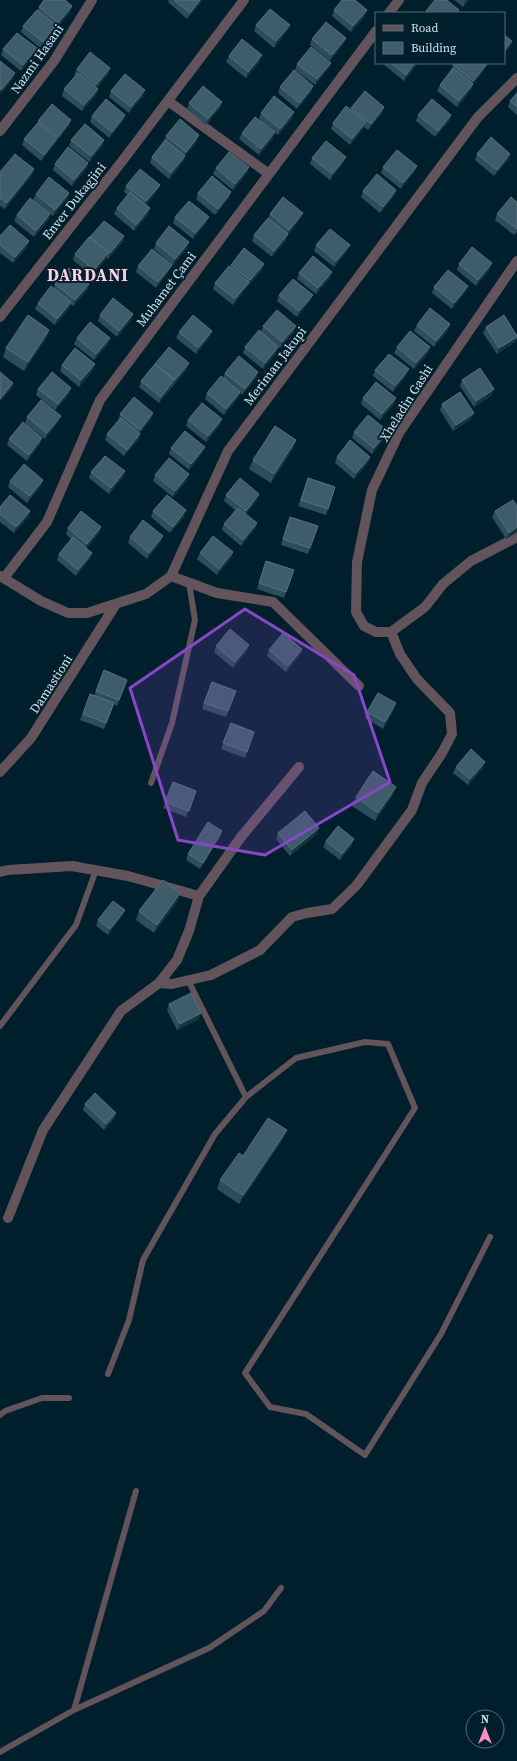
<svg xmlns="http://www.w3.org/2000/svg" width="517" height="1761" font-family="'Source Serif 4',serif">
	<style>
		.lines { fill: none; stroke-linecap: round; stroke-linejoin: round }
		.service { stroke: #62545a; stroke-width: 6 }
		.minor { stroke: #62545a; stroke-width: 10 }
		.wall { fill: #2c4d5a }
		.shaded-wall { fill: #133441 }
		.building { fill: #3e5d6a; stroke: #55727e }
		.marked { fill: #8847c6; fill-opacity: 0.2; stroke: #8847c6; stroke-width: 3; stroke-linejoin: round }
		.labels { text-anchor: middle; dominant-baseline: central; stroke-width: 4; stroke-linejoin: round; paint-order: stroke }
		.street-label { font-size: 13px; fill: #d1e3ec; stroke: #001f2c }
		.district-label { font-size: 17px; font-weight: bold; letter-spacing: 1px; fill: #fecfe4; stroke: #001f2c }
	</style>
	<rect width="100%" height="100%" fill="#001f2c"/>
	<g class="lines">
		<path class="service" d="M151,783L172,723L195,620L189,583
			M0,1026L76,925L96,870
			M246,1097L296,1058L365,1042L388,1044L415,1108L245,1373L270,1407L306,1414L365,1455L441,1334L490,1237
			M108,1374L129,1320L143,1260L215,1134L246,1097L188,980
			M0,1415L5,1411L42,1398H69
			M74,1710L136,1491
			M0,1752L74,1710L209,1648L264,1611L281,1588"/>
		<path class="minor" d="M389,13L399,0
			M168,101L269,174
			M0,131L54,61L92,0
			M517,261L399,433L372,490L357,562L356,612L364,626L376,632H391L425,607L443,584L471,561L517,537
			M0,317L123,160L244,0
			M0,576L41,601L68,613H87L146,594L171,576L228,451L478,117L517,78
			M171,576L217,593L273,602L359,686
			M4,578L47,522L100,400L376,31
			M0,772L31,738L116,604
			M0,872L8,870L72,866L128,876L199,896
			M159,983L172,984L211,975L260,950L292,917L307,913L332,909L356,886L412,810L422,783L442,753L452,734L450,713L417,679L400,654L391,632
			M8,1218L43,1130L121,1011L159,983L177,960L189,931L199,896L241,837L299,767"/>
	</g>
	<path class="wall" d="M169,0H202L201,2L187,19L168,2Z
		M454,0H469L463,7Z
		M72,6L70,12L56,29L55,28L54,31L40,48L21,32L23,26L38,10L39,7Z
		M334,10L365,16L351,32L332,16Z
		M256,25H290L287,31L274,48L254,31Z
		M346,38L343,44L330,61L310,45L312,39Z
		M3,49L34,54L21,71L1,55Z
		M229,56L259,62L246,78L226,62Z
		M331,63L328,69L315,85L295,70L297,64Z
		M385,63H418L404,81L384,65Z
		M487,64L484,70L473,84L471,90L457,107L437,91L440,85L451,71L453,65Z
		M110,68L108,74L97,88L96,95L82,111L62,96L64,89L76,76L74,75L77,69Z
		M313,86L311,92L297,109L278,93L280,87Z
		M111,91L143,96L129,113L109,97Z
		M517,93V115L508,107L510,101Z
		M189,103L220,108L206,125L187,109Z
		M384,107L382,113L368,130L364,127L350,145L331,129L333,123L350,109L351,108Z
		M261,113L292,118L278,135L259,119Z
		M125,115L123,121L109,138L90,122L92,116Z
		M418,115H451L449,121L435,137L416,121Z
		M38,121L69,126L41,161L22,145L24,139L37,123Z
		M242,133L273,138L259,155L239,139Z
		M166,136L197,141L185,156L183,162L169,179L150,163L152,157L164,142Z
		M71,140H104L102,146L89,162L69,146Z
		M477,154L508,160L494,176L475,160Z
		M312,158L343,163L330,180L310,164Z
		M88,163L86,169L72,186L53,170L55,164Z
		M417,166L414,172L401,189L381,173L383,167Z
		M249,167L247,173L233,190L213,174L216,168Z
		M0,172L32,175L5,209L0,206Z
		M160,185L157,191L146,205L150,208L148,214L134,231L114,214L117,208L128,195L124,192L126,186Z
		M396,190L394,196L380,213L361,197L363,191Z
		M231,192L229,198L215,215L196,199L198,193Z
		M36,194L67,199L53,216L33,200Z
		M511,197L517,232L514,235L495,220L497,214Z
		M50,214L48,220L34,237L14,221L17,215Z
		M270,214L300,219L288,235L286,240L272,257L252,241L254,235L268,219Z
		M175,217L206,223L193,239L173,223Z
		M0,236L27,247L13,263L0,253Z
		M124,236L122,243L108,259L106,258L92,276L73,260L75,254L90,237Z
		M189,242L187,248L173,265L154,249L156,243Z
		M316,245L347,251L334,267L314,251Z
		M459,264L490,269L476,286L457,270Z
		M231,265L262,270L248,286H247L246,288L233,305L213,289L215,283L230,267Z
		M138,266L169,271L156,288L136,272Z
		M299,273L330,278L316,294L297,279Z
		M55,284H89L87,290L73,306L70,304L69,308L55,325L35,309L38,303L54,288Z
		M468,286L465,292L452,309L432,293L434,287Z
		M279,295H313L310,301L297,317L277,301Z
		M133,314L131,320L117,337L98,321L100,315Z
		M450,324L448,330L434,347L414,331L417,325Z
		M263,326L294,332L280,348L278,347L276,353L263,369L243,353L245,347L261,332Z
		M486,327L517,336V338L515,342L497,354L483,333Z
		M49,330L46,339L24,371L3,357L6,348Z
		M212,331L210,337L196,354L176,338L179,332Z
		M77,338L108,344L94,360L74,344Z
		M397,347L428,353L414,369L394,353Z
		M155,364L187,369L159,403L139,387L141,381Z
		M62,365L93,370L79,387L60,371Z
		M375,370L406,376L393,392L373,376Z
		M258,372L256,378L242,395L240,393L238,398L224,415L205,399L207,393L223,378L225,373Z
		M462,380L492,395L474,407L460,386Z
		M71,388L69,394L55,410L36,395L38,389Z
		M363,398H396L394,404L380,420L361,404Z
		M442,404L471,419L453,431L440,410Z
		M120,414L151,419L140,433L138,440L124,456L105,440L107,434L118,420Z
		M61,416L58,422L45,439L25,423L27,417Z
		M188,420L220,425L206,442L186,426Z
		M354,432L385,437L372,454L352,438Z
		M9,439L40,444L27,461L7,445Z
		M296,440L293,449L271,483L249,469L253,460Z
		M171,448L202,453L189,470L169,454Z
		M337,457L368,463L354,479L335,463Z
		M91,472L123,477L109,494L89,478Z
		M155,475L187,480L173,497L153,481Z
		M308,478L335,487L326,515L298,506Z
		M43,480L41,486L27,503L8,487L10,481Z
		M226,495L257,500L246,514L257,523L255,529L241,546L222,530L224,524L235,510L224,501Z
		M0,507L30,511L28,517L14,533L0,522Z
		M153,511L184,517L170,533L151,517Z
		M495,511L517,532L506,539L492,517Z
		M290,517L318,526L308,554L281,545Z
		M101,527L99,533L86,549L90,559L76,576L57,560L59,554L71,539L66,534L68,528Z
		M130,537L161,542L147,559L128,543Z
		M233,552L231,558L217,575L197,559L200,553Z
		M266,561L294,570L284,598L257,589Z
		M216,646L247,651L233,668L214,652Z
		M302,649L300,655L286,672L267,656L269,650Z
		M104,670L127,680L117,706L114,704L104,729L80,720L90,694L94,696Z
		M212,682L236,691L226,717L202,709Z
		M394,709L383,729L365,718L367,712Z
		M231,723L254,732L245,758L221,749Z
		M456,767L483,768L468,785L453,773Z
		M173,782L196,791L186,817L163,808Z
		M393,795L375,821L352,806L356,797Z
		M222,831L220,837L200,869L186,860L188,854Z
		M278,833L317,834L290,856L276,839Z
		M326,841L352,845L340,860L323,847Z
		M177,902L154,933L136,920L139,911Z
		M122,916L108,935L96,926L98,920Z
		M169,1004L199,1019L177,1030L167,1010Z
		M85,1104L114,1119L104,1130L83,1110Z
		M283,1139L239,1204L217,1189L220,1180Z"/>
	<path class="shaded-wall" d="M200,0H202L201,2L187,19L190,13Z
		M466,0H469L463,7L465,1Z
		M72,6L70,12L56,29L58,23Z
		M367,10L365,16L351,32L353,26Z
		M56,25L54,31L40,48L43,42Z
		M290,25L287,31L274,48L276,41Z
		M346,38L343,44L330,61L332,55Z
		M512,41L510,47L504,54V51Z
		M37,48L34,54L21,71L23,65Z
		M262,55L259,62L246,78L248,72Z
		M331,63L328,69L315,85L317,79Z
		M415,63H418L404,81L406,75Z
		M487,64L484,70L471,87L473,81Z
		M110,68L108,74L94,91L96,85Z
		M15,73L13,79L0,95L1,90Z
		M473,84L471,90L457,107L459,101Z
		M313,86L311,92L297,109L300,103Z
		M98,89L96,95L82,111L84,105Z
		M145,90L143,96L129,113L131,107Z
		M222,102L220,108L206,125L208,119Z
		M384,107L382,113L368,130L371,124Z
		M294,112L292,118L278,135L280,129Z
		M125,115L123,121L109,138L112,132Z
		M451,115L449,121L435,137L438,131Z
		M71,120L69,126L41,161L44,155Z
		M366,122L364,128L350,145L352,139Z
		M275,132L273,138L259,155L261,149Z
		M199,135L197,141L183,158L186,152Z
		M104,140L102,146L89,162L91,156Z
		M510,154L508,160L494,176L497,170Z
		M185,156L183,162L169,179L171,173Z
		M346,157L343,163L330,180L332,174Z
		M88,163L86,169L72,186L74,180Z
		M417,166L414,172L401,189L403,183Z
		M249,167L247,173L233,190L235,184Z
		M34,169L32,175L5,209L7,203Z
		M160,185L157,191L144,207L146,201Z
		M396,190L394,196L380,213L383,207Z
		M231,192L229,198L215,215L218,209Z
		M69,193L67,199L53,216L55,210Z
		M150,208L148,214L134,231L136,225Z
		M303,213L300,219L288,235L286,240L272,257L274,251L287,235L289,230Z
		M50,214L48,220L34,237L36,231Z
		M209,217L206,223L193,239L195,233Z
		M124,236L122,243L108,259L110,253Z
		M29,241L27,247L13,263L15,257Z
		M189,242L187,248L173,265L175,259Z
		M350,245L347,251L334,267L336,261Z
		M108,253L106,259L92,276L94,270Z
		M492,263L490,269L476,286L478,280Z
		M264,264L262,270L248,286L250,280Z
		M172,265L169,271L156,288L158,282Z
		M332,272L330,278L316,294L318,288Z
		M249,282L246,288L233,305L235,299Z
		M89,284L87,290L73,306L75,300Z
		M468,286L465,292L452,309L454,303Z
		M313,295L310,301L297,317L299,311Z
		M71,302L69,308L55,325L57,319Z
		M133,314L131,320L117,337L119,331Z
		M450,324L448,330L434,347L436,341Z
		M296,326L294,332L280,348L282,342Z
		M49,330L46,339L24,371L28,362Z
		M212,331L210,337L196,354L198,348Z
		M517,337L515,342L497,354L499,348Z
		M110,338L108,344L94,360L96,354Z
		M278,347L276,353L263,369L265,363Z
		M430,347L428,353L414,369L416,363Z
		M189,363L187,369L173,386L175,380Z
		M95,364L93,370L79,387L81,380Z
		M409,369L406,376L393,392L395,386Z
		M258,372L256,378L242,395L245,389Z
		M174,380L172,386L159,403L161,397Z
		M13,383L11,389L0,402V399Z
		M71,388L69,394L55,410L58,404Z
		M494,389L492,395L474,407L476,401Z
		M240,392L238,398L224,415L226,409Z
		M396,398L394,404L380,420L382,414Z
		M153,413L151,419L137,436L140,430Z
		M474,413L471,419L453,431L456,425Z
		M61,416L58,422L45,439L47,433Z
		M222,419L220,425L206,442L208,436Z
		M388,431L385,437L372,454L374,448Z
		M140,434L138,440L124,456L127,450Z
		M42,438L40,444L27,461L29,455Z
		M296,440L293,449L271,483L274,474Z
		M205,447L202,453L189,470L191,464Z
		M370,457L368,463L354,479L356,473Z
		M125,471L123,477L109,494L111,488Z
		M189,474L187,480L173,497L175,491Z
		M43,480L41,486L27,503L30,496Z
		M259,494L257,500L244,517L246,511Z
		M186,510L184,517L170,533L173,527Z
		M30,511L28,517L14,533L16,527Z
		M257,523L255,529L241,546L243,540Z
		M101,527L99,533L85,550L87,544Z
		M517,527V532L506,539L509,533Z
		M163,536L161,542L147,559L149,553Z
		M233,552L231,558L217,575L219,569Z
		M92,553L90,559L76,576L78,570Z
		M249,645L247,651L233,668L235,662Z
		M302,649L300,655L286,672L288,666Z
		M396,703L394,709L383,729L385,722Z
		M485,762L483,768L468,785L470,779Z
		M396,787L393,795L375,821L378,813Z
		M319,828L317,834L290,856L292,850Z
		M222,831L220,837L200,869L203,863Z
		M354,839L352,845L340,860L342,854Z
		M180,893L177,902L154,933L157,925Z
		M125,910L122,916L108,935L110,929Z
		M201,1013L199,1019L177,1030L180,1024Z
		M116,1113L114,1119L104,1130L106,1124Z
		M287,1130L283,1139L239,1204L243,1195Z"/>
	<path class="building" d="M44,0H65L72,6L58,23L39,7Z
		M174,0H200L190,13Z
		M342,0H355L367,10L353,26L334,10Z
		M435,0H447L459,10L457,13H428L426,11Z
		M270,9L290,25L276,41L256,25Z
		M37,10L56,25L43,42L23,26Z
		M326,22L346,38L332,55L312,39Z
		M17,33L37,48L23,65L3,49Z
		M504,35L512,41L504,51Z
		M242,39L262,55L248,72L229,56Z
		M311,47L331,63L317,79L297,64Z
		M90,52L110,68L96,85L77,69Z
		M0,61L15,73L1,90L0,89Z
		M391,63H415L406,75Z
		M455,63H486L487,64L473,81L453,65Z
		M453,68L473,84L459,101L440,85Z
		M294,70L313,86L300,103L280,87Z
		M78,73L98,89L84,105L64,89Z
		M125,74L145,90L131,107L111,91Z
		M203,86L222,102L208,119L189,103Z
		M365,91L384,107L371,124L351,108Z
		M517,93V107L510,101Z
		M274,96L294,112L280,129L261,113Z
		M106,99L125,115L112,132L92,116Z
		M432,99L451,115L438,131L418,115Z
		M52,104L71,120L58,137L38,121Z
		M346,106L366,122L352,139L333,123Z
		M255,117L275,132L261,149L242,133Z
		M180,119L199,135L186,152L166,136Z
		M38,123L57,138L44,155L24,139Z
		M85,124L104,140L91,156L71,140Z
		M491,137L510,154L497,170L477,154Z
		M165,140L185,156L171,173L152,157Z
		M326,141L346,157L332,174L312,158Z
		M68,147L88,163L74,180L55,164Z
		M397,150L417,166L403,183L383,167Z
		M229,152L249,167L235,184L216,168Z
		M15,154L34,169L7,203L0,198V172Z
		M140,169L160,185L146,201L126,186Z
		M377,174L396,190L383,207L363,191Z
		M212,176L231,192L218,209L198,193Z
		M49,177L69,193L55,210L36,194Z
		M130,192L150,208L136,225L117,208Z
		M283,197L303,213L289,230L270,214Z
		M511,197L517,202V229L497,214Z
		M30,198L50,214L36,231L17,215Z
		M189,201L209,217L195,233L175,217Z
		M268,218L288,234L274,251L254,235Z
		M104,221L124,236L110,253L90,237Z
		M10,225L29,241L15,257L0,245V236Z
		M169,226L189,242L175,259L156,243Z
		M330,229L350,245L336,261L316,245Z
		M89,237L108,253L94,270L75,254Z
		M472,247L492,263L478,280L459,264Z
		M244,248L264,264L250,280L231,265Z
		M152,249L172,265L158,282L138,266Z
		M313,256L332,272L318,288L299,273Z
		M229,266L249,282L235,299L215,283Z
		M69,268L89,284L75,300L55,284Z
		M448,270L468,286L454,303L434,287Z
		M293,279L313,295L299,311L279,295Z
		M51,286L71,302L57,319L38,303Z
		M113,298L133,314L119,331L100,315Z
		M430,308L450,324L436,341L417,325Z
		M277,310L296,326L282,342L263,326Z
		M28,315L49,330L28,362L6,348Z
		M193,315L212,331L198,348L179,332Z
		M504,315L517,336V337L499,348L486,327Z
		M90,322L110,338L96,354L77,338Z
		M259,330L278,347L265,363L245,347Z
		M410,331L430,347L416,363L397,347Z
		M169,347L189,363L175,380L155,364Z
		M75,348L95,364L81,380L62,365Z
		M389,354L409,369L395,386L375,370Z
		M239,356L258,372L245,389L225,373Z
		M155,364L174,380L161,397L141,381Z
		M480,368L494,389L476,401L462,380Z
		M0,372L13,383L0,399Z
		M52,372L71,388L58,404L38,389Z
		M221,376L240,392L226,409L207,393Z
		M376,382L396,398L382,414L363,398Z
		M460,392L474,413L456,425L442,404Z
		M134,397L153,413L140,430L120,414Z
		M41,400L61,416L47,433L27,417Z
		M202,403L222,419L208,436L188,420Z
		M368,415L388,431L374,448L354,432Z
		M121,418L140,434L127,450L107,434Z
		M23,422L42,438L29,455L9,439Z
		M275,426L296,440L274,474L253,460Z
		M185,431L205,447L191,464L171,448Z
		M350,440L370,457L356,473L337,457Z
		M105,456L125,471L111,488L91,472Z
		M169,458L189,474L175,491L155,475Z
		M24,464L43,480L30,496L10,481Z
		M240,478L259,494L246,511L226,495Z
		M308,478L335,487L328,509L301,500Z
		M10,495L30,511L16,527L0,514V507Z
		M167,495L186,510L173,527L153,511Z
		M513,500L517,506V527L509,533L495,511Z
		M238,508L257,523L243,540L224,524Z
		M81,511L101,527L87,544L68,528Z
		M290,517L318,526L310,548L283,539Z
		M143,520L163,536L149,553L130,537Z
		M213,536L233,552L219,569L200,553Z
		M73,537L92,553L78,570L59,554Z
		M266,561L294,570L286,592L259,583Z
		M230,629L249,645L235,662L216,646Z
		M283,633L302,649L288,666L269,650Z
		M104,670L127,680L119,700L96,691Z
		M212,682L236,691L228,711L204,703Z
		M378,693L396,703L385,722L367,712Z
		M90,694L114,703L106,723L83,714Z
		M231,723L254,732L247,752L223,743Z
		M471,749L485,762L470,779L456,767Z
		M373,771L396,787L378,813L356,797Z
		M173,782L196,791L189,811L165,802Z
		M305,811L319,828L292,850L278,833Z
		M208,822L222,831L203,863L188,854Z
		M338,826L354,839L342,854L326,841Z
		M163,880L180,893L157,925L139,911Z
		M113,901L125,910L110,929L98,920Z
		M191,993L201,1013L180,1024L169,1004Z
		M95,1093L116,1113L106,1124L85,1104Z
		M268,1118L287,1130L243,1195L220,1180L239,1153L243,1156Z"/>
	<path class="marked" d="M245,609L354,675L390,782L265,855L178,840L130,688Z"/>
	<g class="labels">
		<g class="street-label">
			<text transform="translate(37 59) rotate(-55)">Nazmi Hasani</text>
			<text transform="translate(74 201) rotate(-52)">Enver Dukagjini</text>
			<text transform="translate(166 289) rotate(-53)">Muhamet Çami</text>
			<text transform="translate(275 366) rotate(-53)">Meriman Jakupi</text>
			<text transform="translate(406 403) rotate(-58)">Xheladin Gashi</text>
			<text transform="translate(51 684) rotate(-57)">Damastioni</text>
		</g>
		<g class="district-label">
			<text x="88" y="275">DARDANI</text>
		</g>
	</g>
	<rect x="375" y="12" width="130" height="52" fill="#001f2c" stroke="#546d79"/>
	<rect x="383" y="25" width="20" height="6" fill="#62545a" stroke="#546d79"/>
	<text x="411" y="32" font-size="12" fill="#d1e3ec">Road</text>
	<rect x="383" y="42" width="20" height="12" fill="#3e5d6a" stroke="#546d79"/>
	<text x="411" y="52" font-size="12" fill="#d1e3ec">Building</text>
	<g transform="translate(485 1729)"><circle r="19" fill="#001f2c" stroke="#546d79"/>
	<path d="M0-3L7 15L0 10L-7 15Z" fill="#fb8fc4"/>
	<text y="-6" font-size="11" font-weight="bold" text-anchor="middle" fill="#d1e3ec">N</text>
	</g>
</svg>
